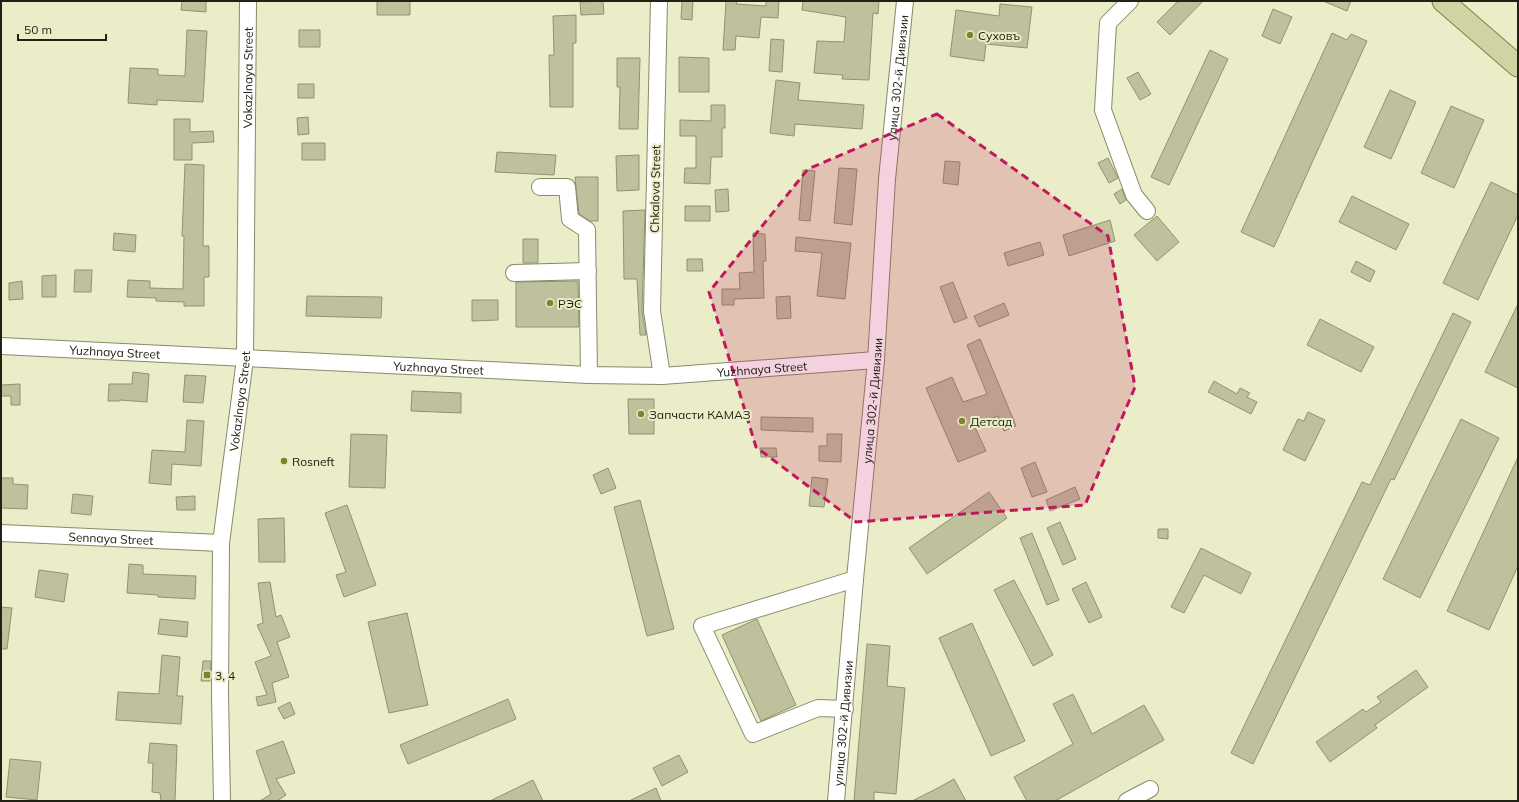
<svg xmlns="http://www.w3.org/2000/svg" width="1519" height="802" font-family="Mulish,sans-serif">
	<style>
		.building { fill: #bfc19d; stroke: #909370 }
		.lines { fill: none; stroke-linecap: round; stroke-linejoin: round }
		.minor-casing { stroke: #888a68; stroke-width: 18 }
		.major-casing { stroke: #7f8248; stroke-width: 23 }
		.minor { stroke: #fff; stroke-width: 16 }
		.major { stroke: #d1d3a2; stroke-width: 21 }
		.marked { fill: #c2185b; fill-opacity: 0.2; stroke: #c2185b; stroke-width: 3; stroke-dasharray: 8 5; stroke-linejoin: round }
		.poi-dot { fill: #80832d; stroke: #eaedc8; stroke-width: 1.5 }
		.labels { text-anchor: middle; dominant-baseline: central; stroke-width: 4; stroke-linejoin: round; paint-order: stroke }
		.poi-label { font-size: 12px; fill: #212114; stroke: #eaedc8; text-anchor: start }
		.street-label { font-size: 12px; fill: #212114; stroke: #eaedc8 }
	</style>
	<rect width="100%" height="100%" fill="#eaedc8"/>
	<path class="building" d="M182,1H206V12L181,10Z
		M377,1H410V15H377Z
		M603,1L604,14L581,15L580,2Z
		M682,1H693L692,20L681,19Z
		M726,1H737L736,4L766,6V1H779L778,18L761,17L759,38L736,36L735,50H723Z
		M803,1H879L878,14L873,13L869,80L842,79L843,75L814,73L817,41L844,42L846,17L802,10Z
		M1178,1H1203L1170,35L1157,22Z
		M1323,1H1351L1347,11Z
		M1000,4L1032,7L1027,48L986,44L984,61L950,56L956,10L999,16Z
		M1273,9L1292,17L1280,44L1262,36Z
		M576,15V43H573V107H550L549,55H554L553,16Z
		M187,30L207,31L203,102L157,100V105L128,103L130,68L158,69V75L185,76Z
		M299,30H320V47H299Z
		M1332,33L1347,40L1351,34L1367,41L1274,247L1241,232Z
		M771,39L784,40L782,72L769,71Z
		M1210,50L1228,59L1169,185L1151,177Z
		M679,57L709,58V92H679Z
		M617,58H640L638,129H619L620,87H617Z
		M1138,72L1151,94L1140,100L1127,78Z
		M776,80L800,83L798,100L864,105L862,129L795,124L794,136L770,133Z
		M298,84H314V98H298Z
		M1390,90L1416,102L1391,159L1364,147Z
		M711,105H725V128H722V157H711L710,184L684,183L685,168H696V136H680V120L711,121Z
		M1451,106L1484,120L1454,188L1421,173Z
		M308,117L309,134L298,135L297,118Z
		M174,119H190V132L213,131L214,142L192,143V160H174Z
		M302,143H325V160H302Z
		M497,152L556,155L554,175L495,172Z
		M639,155V190L617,191L616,156Z
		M1108,158L1118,178L1109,183L1098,163Z
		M945,161L960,162L958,185L943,183Z
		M185,164L204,165L203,246H209V277H204V306H184V302L156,301V298L127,297L128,280L150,281V288L183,289L184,236H182Z
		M839,168L857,169L852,225L834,223Z
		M803,170L815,171L810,221L799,220Z
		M575,177H598V221H590L579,214Z
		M1491,182L1518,195V215L1478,300L1443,283Z
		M728,189L729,211L716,212L715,190Z
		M1122,189L1126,200L1120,204L1114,194Z
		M1352,196L1409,224L1396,250L1339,222Z
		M685,206H710V221H685Z
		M645,210L642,311L646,335H640L637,279H624L623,211Z
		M1157,216L1179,242L1157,261L1134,235Z
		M1110,220L1115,241L1069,256L1063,235Z
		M114,233L136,235L135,252L113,250Z
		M753,233L765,234L766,261H763L764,298L734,299V305H722V289H740L739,273L754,272Z
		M796,237L851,243L845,299L817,296L822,253L795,251Z
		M523,239H538V263H523Z
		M1040,242L1044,255L1008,266L1004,253Z
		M687,259H702L703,271H687Z
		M1356,261L1375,271L1370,282L1351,272Z
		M75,270H92L91,292H74Z
		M56,275V297H42V276Z
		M22,281L23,299L9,300V283Z
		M578,281L579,327H516V282Z
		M953,282L967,318L954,323L940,287Z
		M307,296L382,297L381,318L306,316Z
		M790,296L791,318L777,319L776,297Z
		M472,300H498V320L472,321Z
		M1004,303L1009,315L979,327L974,316Z
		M1518,304V388L1485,372Z
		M1453,313L1471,322L1394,480L1391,479L1253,764L1231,753L1362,482L1370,485Z
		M1320,319L1374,347L1361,372L1307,345Z
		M980,339L1016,426L1004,431L998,416L974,425L986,451L958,462L926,388L952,377L963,402L987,394L967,345Z
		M133,372L149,374L147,402L120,400V401H108L109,384H132Z
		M185,375L206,376L203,403L183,402Z
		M1214,381L1237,394L1240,388L1250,393L1247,397L1257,402L1251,414L1208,392Z
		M20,384V405H11V396H1V385Z
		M412,391L461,393V413L411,411Z
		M628,399H654V434H629Z
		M1308,412L1325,420L1305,461L1283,450L1298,419L1304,421Z
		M761,417L813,418V432L761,430Z
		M1461,419L1499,438L1420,598L1383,579Z
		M187,420L204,421L201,466L172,464L171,485L149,483L152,450L185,452Z
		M351,434L387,435L385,488L349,487Z
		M827,434H842L841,462L819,461V446H827Z
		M760,448H776L777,457H761Z
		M1518,457V566L1489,630L1447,611Z
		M1035,462L1047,492L1032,497L1021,468Z
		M608,468L616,488L601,494L593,475Z
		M812,477L828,479L824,507L809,506Z
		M1,478H13V484L28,485L27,509L1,508Z
		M1075,487L1080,499L1050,511L1046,500Z
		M989,492L1007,518L927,574L909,548Z
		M73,494L93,496L91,515L71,513Z
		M195,496V510H177L176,497Z
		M640,500L674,629L647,636L614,507Z
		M347,505L376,585L344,597L336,575L346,572L325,513Z
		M284,518L285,562H259L258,519Z
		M1060,522L1076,559L1063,565L1047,528Z
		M1158,529H1168V539L1158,538Z
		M1032,533L1059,600L1047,605L1020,538Z
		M1201,548L1251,573L1241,594L1204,575L1184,613L1171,607Z
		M129,564L143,565V574L196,576L195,599L158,597V595L127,593Z
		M39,570L68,574L64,602L35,597Z
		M1014,580L1053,655L1033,666L994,590Z
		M270,582L276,617L281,615L290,637L277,642L289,677L272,683L276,702L258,706L256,697L267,695L255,662L271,656L257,625L263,623L258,583Z
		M1086,582L1102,617L1089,623L1072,589Z
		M1,607L12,608L7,649H1Z
		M407,613L428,705L389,713L368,622Z
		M160,619L188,622L187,637L158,634Z
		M757,619L796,705L761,721L722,635Z
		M972,623L1025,741L991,756L939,638Z
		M867,644L890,646L887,686L905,688L896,794L874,792V801H854Z
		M162,655L180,657L177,696H183L181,724L116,720L118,692L159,694Z
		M203,661H211L210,681H201Z
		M1416,670L1428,687L1375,725L1377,728L1330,762L1316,742L1363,709L1366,712L1381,702L1377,697Z
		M1073,694L1092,734L1144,705L1164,740L1055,801H1027L1014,777L1073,744L1053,704Z
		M508,699L516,719L408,764L400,745Z
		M290,702L295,714L284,719L278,708Z
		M283,741L295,773L276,779L286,795L277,801H260L271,794L256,751Z
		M150,743L177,745L175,801H161L160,793L152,792L153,763H148Z
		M679,755L688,772L662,786L653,768Z
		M10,759L41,762L37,800L6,797Z
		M954,779L966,801H912L936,789Z
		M533,780L543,801H490Z
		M656,788L661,801H629Z"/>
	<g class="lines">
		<g class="minor-casing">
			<g id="minor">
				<path d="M659,1L652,311L662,376"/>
				<path d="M1130,1L1108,23L1103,110L1134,195L1147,211"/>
				<path d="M540,187H567L570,219L587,230L589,375"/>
				<path d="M514,273L588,271"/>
				<path id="s1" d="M1,346L589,375L662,376L876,360"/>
				<path id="s2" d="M1,533L221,543"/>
				<path d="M845,709L818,708L753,734L702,626L855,579"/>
				<path id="s3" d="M222,801L220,695L221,543L245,359L248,1"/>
				<path id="s4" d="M836,801L855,579L876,360L887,179L905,1"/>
				<path d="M1127,801L1150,789"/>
			</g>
		</g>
		<g class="major-casing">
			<path id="major" d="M1443,1L1518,66"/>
		</g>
		<use href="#minor" class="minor"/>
		<use href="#major" class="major"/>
	</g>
	<path class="marked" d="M937,114L1108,236L1135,387L1085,505L856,522L756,447L709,292L808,169Z"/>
	<g class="poi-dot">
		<circle cx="970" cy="35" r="4"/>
		<circle cx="550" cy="303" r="4"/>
		<circle cx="641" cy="414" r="4"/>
		<circle cx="962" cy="421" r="4"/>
		<circle cx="284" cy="461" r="4"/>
		<rect x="203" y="671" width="8" height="8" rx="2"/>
	</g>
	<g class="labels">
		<g class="poi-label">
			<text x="978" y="35">Суховъ</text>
			<text x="558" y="303">РЭС</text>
			<text x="649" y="414">Запчасти КАМАЗ</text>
			<text x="970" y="421">Детсад</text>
			<text x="292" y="461">Rosneft</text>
			<text x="215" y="675">3, 4</text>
		</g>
		<g class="street-label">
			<text stroke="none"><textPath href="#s3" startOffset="725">Vokazlnaya Street</textPath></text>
			<text stroke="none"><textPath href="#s4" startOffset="726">улица 302-й Дивизии</textPath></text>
			<text transform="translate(655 189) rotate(-89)">Chkalova Street</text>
			<text stroke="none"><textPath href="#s1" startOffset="114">Yuzhnaya Street</textPath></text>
			<text stroke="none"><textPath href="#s1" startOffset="438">Yuzhnaya Street</textPath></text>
			<text stroke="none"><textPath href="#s1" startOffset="762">Yuzhnaya Street</textPath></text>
			<text stroke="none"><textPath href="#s3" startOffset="401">Vokazlnaya Street</textPath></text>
			<text stroke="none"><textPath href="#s4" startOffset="402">улица 302-й Дивизии</textPath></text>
			<text stroke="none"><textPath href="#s2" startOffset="110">Sennaya Street</textPath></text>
			<text stroke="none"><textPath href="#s4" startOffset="78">улица 302-й Дивизии</textPath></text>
		</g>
	</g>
	<rect width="1519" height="802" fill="none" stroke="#212114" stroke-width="4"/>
	<path d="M18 34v6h88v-6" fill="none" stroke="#212114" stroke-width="2"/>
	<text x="24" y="34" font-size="12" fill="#212114" stroke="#eaedc8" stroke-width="3" paint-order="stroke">50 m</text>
</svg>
